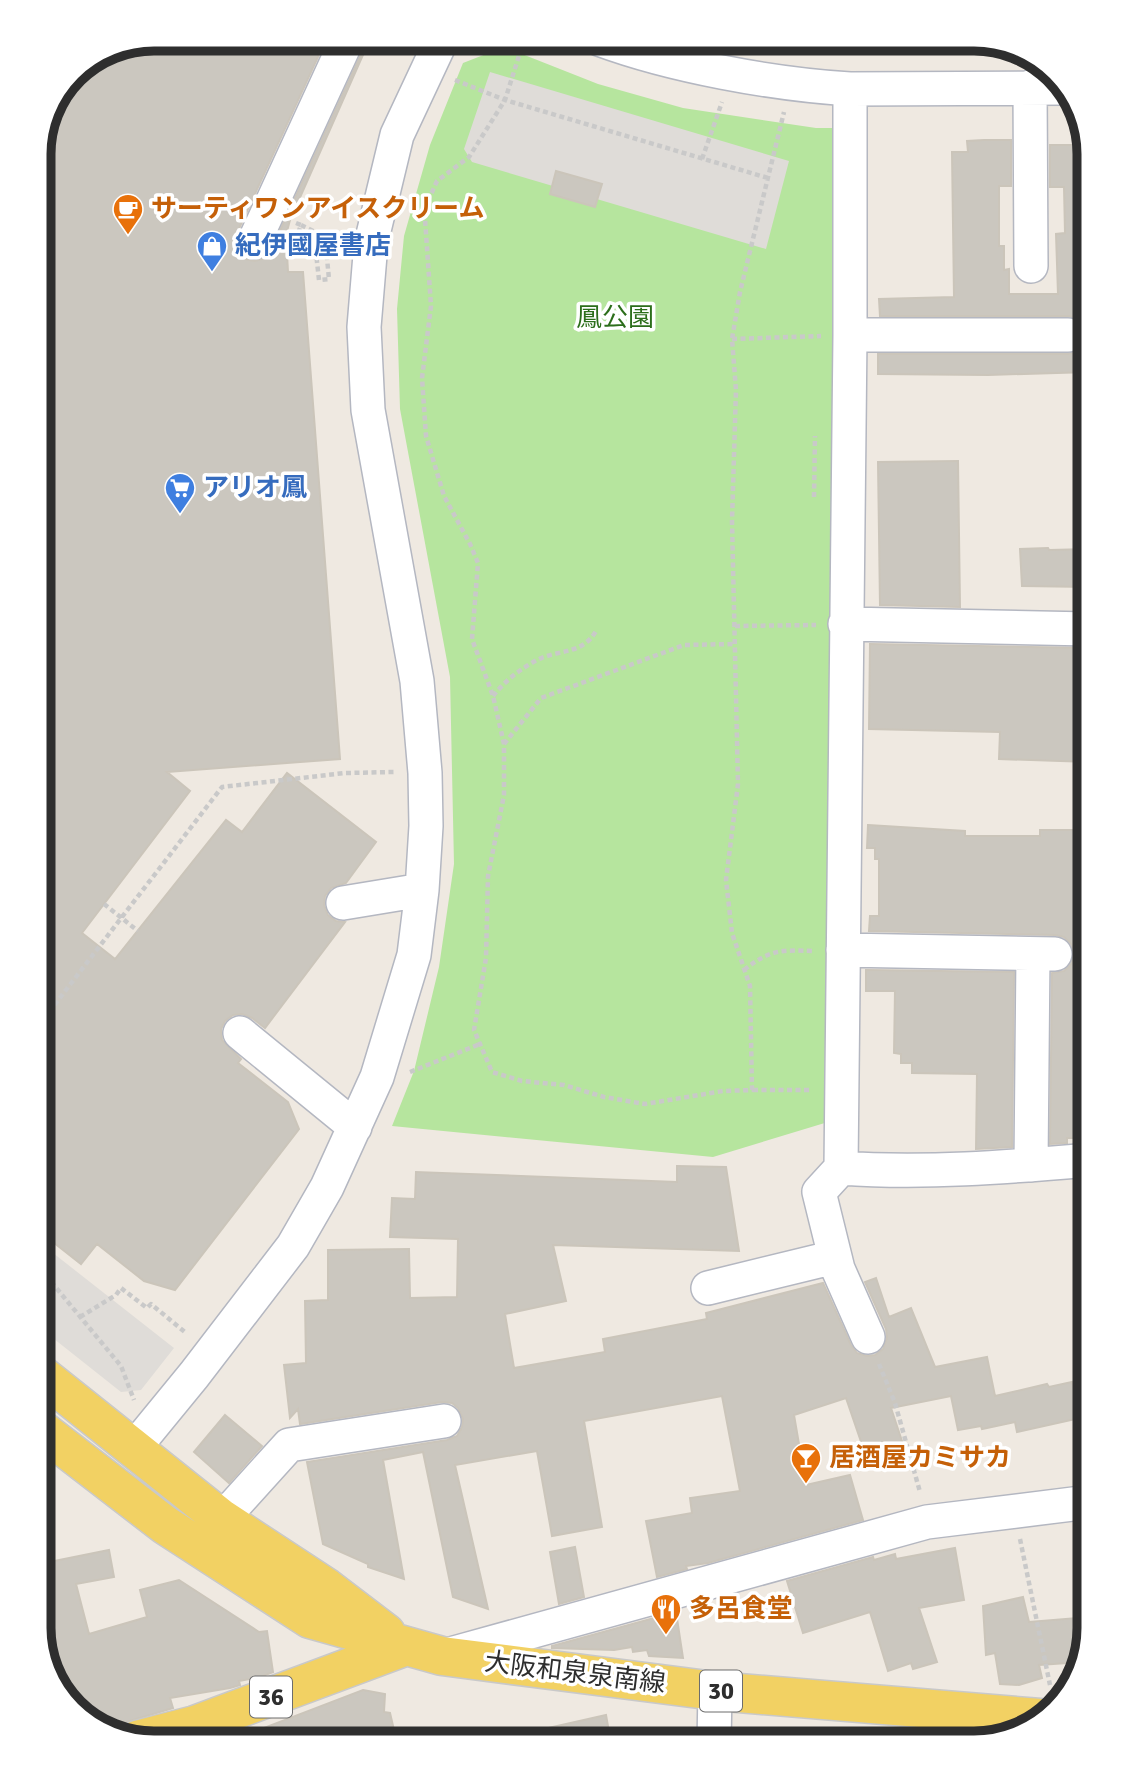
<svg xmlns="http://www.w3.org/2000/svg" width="1128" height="1782" font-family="Signika,'Noto Sans JP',sans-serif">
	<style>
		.green { fill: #b6e59e }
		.plaza { fill: #dfdcd8 }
		.building { fill: #cbc7bf; stroke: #cbc5ba; stroke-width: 2 }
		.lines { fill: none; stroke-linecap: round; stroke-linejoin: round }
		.minor-casing { stroke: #b4b7c1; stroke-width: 36 }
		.major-casing { stroke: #c9c9c9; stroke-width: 41 }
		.path { stroke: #c9c9c9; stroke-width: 4.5; stroke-dasharray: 5 3.5; stroke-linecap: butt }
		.minor { stroke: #fff; stroke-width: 33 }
		.major { stroke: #f2d163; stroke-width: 38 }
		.labels { text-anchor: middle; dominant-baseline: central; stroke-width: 7; stroke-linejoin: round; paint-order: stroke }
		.shield { fill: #fff; stroke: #6d6d6d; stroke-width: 2 }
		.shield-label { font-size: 24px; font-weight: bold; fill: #2e2e2e }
		.food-label { font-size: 26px; font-weight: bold; fill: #c56008; stroke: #fff; text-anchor: start }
		.shop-label { font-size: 26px; font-weight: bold; fill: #366cbe; stroke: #fff; text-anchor: start }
		.park-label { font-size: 26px; fill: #2c6e1b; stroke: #fff }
		.street-label { font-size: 26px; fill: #2e2e2e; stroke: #fff }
		.rim { fill: none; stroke: #2e2e2e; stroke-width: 9 }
	</style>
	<rect width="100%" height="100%" fill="#efe9e1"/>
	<path class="green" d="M504,47L598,84L683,108L816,128H834L828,1122L713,1157L392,1126L414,1071L439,967L454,864L450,677L400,409L397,309L404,236L430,145L463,63Z"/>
	<path class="plaza" d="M490,72L789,161L766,249L472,162L464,149Z
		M39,1242L174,1348L141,1390L121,1392L39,1327Z"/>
	<path class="building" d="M153,38L321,39L323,46L236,235L235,243L238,253L245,259L255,261L265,258L271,250L363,50L365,39H370L290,220L286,235L288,272H303L340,759L167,772L190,791L82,933L115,959L226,820L242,832L287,773L376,842L346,883L331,888L325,896L324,905L328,915L336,921L345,922L265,1028L252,1018L242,1014L233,1015L225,1021L221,1029L222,1040L241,1059L238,1063L288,1102L299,1129L175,1290L144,1281L97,1244L81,1264L39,1231V146L72,72Z
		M984,140H1011V186H999V246H1004V270L1009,269V294H1058L1056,234L1065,233L1064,187H1050V145H1087L1089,153V372L988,375L878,374V354H1068L1078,351L1085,344L1087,336L1085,326L1078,319L1069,316H880L879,299L954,297L952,152H968L967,141Z
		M556,171L602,184L595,207L550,194Z
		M958,461L960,607L880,605L878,462Z
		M1048,548L1049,550L1089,549V587L1022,586L1020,549Z
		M870,644L1089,648V762L999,759L1000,732L869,729Z
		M868,825L965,831V836H1040V830H1089V1138H1067V1143L1050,1144L1052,973L1064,971L1071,964L1074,955L1071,944L1064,937L1055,935L869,931L870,916H879V859H875V848H867Z
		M866,970L1014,972L1012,1147L976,1149L977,1074L912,1073V1063H901V1054L894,1053L895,991H866Z
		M677,1166L726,1167L739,1251L553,1245L566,1301L505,1314L514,1368L605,1352L603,1339L707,1319L706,1313L823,1283L851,1345L857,1353L867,1356L875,1355L883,1349L887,1338L886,1329L865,1282L876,1278L889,1317L911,1308L935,1367L987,1357L995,1396L1047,1384L1049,1387L1072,1382L1080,1418L1017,1432L1015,1422L982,1429L981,1426L958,1430L951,1396L891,1408L906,1453L869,1465L846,1398L794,1415L806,1485L850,1475L863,1520L708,1563L686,1566L687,1569L657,1577L646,1521L692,1513L690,1498L740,1491L722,1396L584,1421L602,1527L552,1536L537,1451L455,1465L488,1609L453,1597L423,1452L383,1460L404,1579L368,1567V1564L323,1544L307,1462L447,1440L457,1436L462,1427L463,1419L458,1408L452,1403L442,1402L300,1424L298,1409L290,1418L284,1365L306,1363L305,1301L328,1300V1250L409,1249L410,1298L457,1297L458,1239L390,1237L392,1198L415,1199L416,1172L677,1182Z
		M225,1415L262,1446L229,1483L194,1452Z
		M575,1547L584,1597L559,1604L550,1552Z
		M955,1548L964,1600L919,1608L937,1662L913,1669L911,1663L888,1671L870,1612L803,1633L787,1581L873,1557L874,1560L895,1554L896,1559Z
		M109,1550L114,1577L76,1584L89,1634L147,1617L140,1590L179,1580L259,1632L267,1631L273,1672L260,1677L239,1681L240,1685L230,1688L170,1698L173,1708L103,1729L90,1724L62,1692L51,1608L38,1610L39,1564Z
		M1023,1597L1029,1622L1089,1617V1629L1081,1662L1039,1665L1042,1678L1019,1685L1000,1684L995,1653L986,1655L983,1606Z
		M676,1612L683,1658L649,1656L647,1650L633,1652L632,1647L614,1650L552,1648V1646Z
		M363,1690L385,1694L384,1712L390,1713L397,1743H230V1741Z
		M606,1715L611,1743H527L526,1733Z"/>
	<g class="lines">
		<g class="minor-casing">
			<path id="minor" d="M599,39C672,66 772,84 850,89L1065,88
				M1030,87L1031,266
				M850,89V335L841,1168L819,1192L838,1269L868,1337
				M254,242L346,42L340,39
				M850,335H1068
				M845,624L1089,629
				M343,903L422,890
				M843,950L1055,954
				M240,1033L355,1127
				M1031,1165L1033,954
				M841,1168C923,1174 1008,1167 1089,1160
				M708,1288L835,1257
				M135,1447L194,1375L293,1246L327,1187L377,1077L414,955L422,890L426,826L425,773L417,681L368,410L364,327L371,243L397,135L442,39
				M222,1519L289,1445L444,1421
				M447,1655L927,1522L1089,1502
				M714,1743L715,1691"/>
		</g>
		<g class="major-casing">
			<path id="major" d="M39,1373L222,1519L327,1588L386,1633
				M39,1428L165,1525L310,1619L442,1656L715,1691L1040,1718
				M137,1740L195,1725L404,1647"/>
		</g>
		<path class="path" d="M524,40L505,100L469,157L437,181L427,203L425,219L431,306L422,378L426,436L444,496L470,544L478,563L472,639L493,696L504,744V795L488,876L486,958L474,1030L492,1072L522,1081L564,1085L604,1097L645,1104L723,1091L752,1090L750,986L732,933L726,880L738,784L732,521L736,390L732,339L740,292L784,112
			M455,80L505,100L768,178
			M702,159L722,102
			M296,223L301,225L297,236L315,244L319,280L329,279L326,248L328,239
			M301,225L340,244
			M732,339L821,336
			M814,497L815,436
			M735,626L816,625
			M493,696C505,681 520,669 537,660C559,649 582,655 596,631
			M504,744L541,698L684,645L734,644
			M104,904L138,931
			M744,970C771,949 780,950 814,951
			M39,1025L222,787L345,773L394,772
			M410,1072L480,1044
			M753,1090H810
			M39,1273L43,1272L121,1366L134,1400
			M80,1317L116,1295L121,1288L147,1308L151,1304L186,1333
			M879,1364L895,1403L920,1492
			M1020,1539L1050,1685"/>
		<use href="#minor" class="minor"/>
		<use href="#major" class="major"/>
	</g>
	<defs>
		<g id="cafe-pin" transform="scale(1.575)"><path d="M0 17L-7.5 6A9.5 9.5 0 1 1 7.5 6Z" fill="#e8710a" stroke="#fff"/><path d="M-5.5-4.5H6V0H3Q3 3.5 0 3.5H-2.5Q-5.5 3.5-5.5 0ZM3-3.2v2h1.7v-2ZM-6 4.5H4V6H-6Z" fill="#fff"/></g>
		<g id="shop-pin" transform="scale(1.575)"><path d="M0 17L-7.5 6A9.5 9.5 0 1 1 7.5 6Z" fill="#3f7fe0" stroke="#fff"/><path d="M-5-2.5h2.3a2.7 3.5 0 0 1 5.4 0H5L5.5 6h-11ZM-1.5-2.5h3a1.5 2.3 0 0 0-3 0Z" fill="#fff"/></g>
		<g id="supermarket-pin" transform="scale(1.575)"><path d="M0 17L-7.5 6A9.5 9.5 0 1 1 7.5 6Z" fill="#3f7fe0" stroke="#fff"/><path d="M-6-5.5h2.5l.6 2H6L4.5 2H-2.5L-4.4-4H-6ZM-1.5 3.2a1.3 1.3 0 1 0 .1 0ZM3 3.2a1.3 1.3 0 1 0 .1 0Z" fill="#fff"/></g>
		<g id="bar-pin" transform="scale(1.575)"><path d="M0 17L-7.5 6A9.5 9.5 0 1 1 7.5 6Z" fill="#e8710a" stroke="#fff"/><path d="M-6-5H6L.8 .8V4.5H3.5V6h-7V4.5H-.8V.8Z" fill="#fff"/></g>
		<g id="restaurant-pin" transform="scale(1.575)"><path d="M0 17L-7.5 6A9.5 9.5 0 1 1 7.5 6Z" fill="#e8710a" stroke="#fff"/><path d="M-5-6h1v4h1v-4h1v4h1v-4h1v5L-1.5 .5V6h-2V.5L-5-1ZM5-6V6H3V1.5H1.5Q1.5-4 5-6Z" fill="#fff"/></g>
	</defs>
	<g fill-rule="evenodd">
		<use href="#cafe-pin" x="128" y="209"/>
		<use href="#shop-pin" x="212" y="246"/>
		<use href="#supermarket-pin" x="180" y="488"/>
		<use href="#bar-pin" x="806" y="1458"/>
		<use href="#restaurant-pin" x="666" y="1609"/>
	</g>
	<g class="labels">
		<g class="shield">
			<rect x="700" y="1670.5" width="42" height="41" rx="5"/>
			<rect x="250" y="1676.5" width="42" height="41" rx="5"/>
		</g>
		<g class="shield-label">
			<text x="721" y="1691">30</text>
			<text x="271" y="1697">36</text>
		</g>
		<g class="food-label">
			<text x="151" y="209">サーティワンアイスクリーム</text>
			<text x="829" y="1458">居酒屋カミサカ</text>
			<text x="689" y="1609">多呂食堂</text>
		</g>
		<g class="shop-label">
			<text x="235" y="246">紀伊國屋書店</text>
			<text x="203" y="488">アリオ鳳</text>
		</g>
		<g class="park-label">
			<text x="615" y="318">鳳公園</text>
		</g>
		<g class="street-label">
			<text transform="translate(575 1673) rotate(7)">大阪和泉泉南線</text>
		</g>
	</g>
	<path d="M0 0H1128V1782H0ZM154 51H974A103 103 0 0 1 1077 154V1628A103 103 0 0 1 974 1731H154A103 103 0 0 1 51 1628V154A103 103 0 0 1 154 51Z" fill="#fff" fill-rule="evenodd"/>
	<path class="rim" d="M154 51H974A103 103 0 0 1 1077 154V1628A103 103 0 0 1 974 1731H154A103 103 0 0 1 51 1628V154A103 103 0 0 1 154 51Z"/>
</svg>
